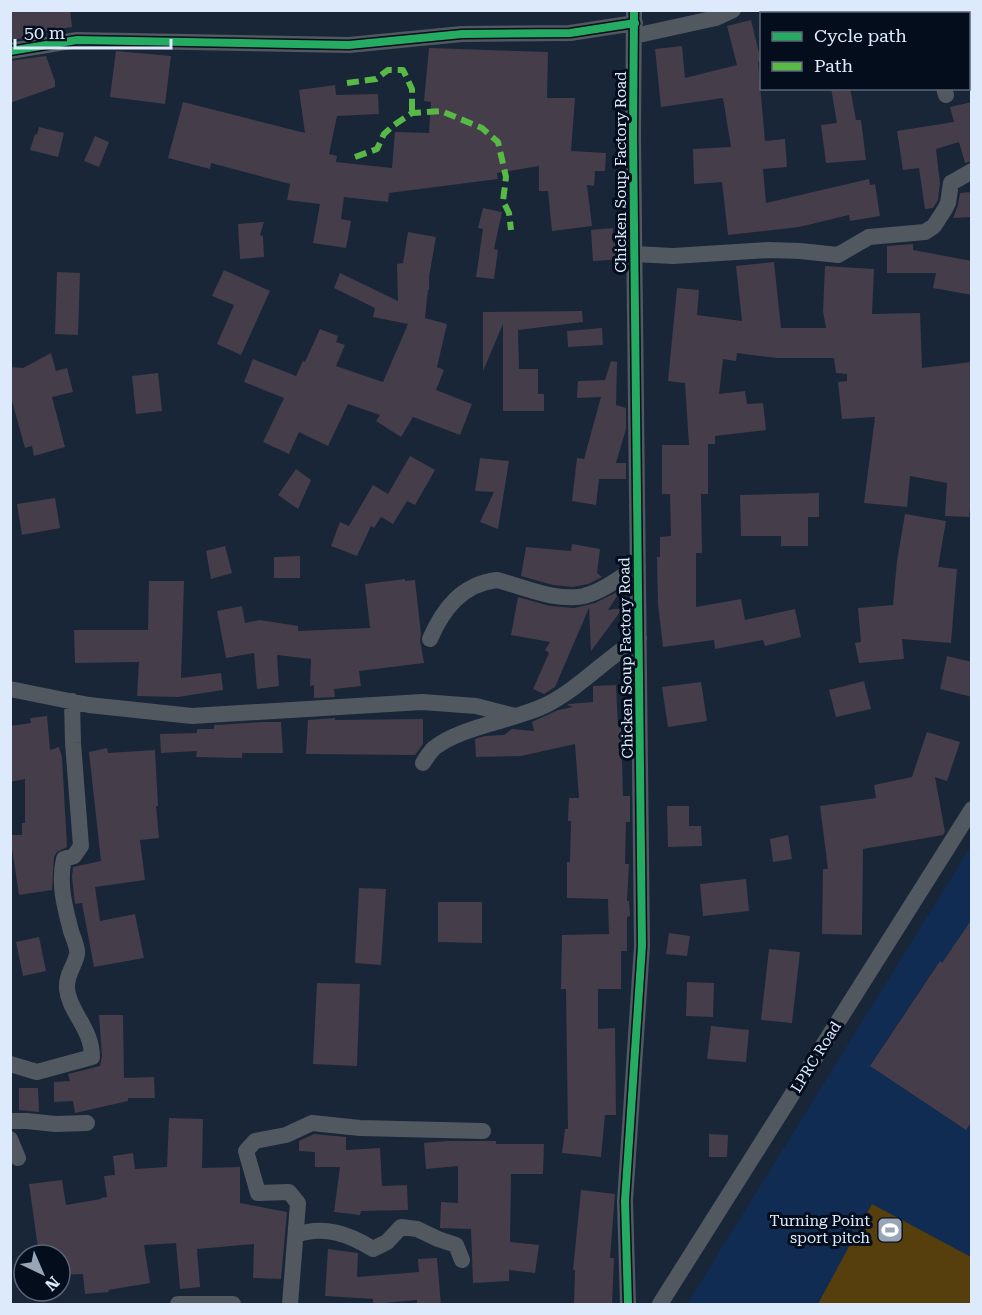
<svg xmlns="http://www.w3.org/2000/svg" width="982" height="1315" font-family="'Roboto Serif',serif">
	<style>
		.built { fill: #102c52 }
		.green { fill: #563e0d }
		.building { fill: #453d49 }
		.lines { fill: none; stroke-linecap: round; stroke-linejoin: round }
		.street { stroke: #515860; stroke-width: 16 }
		.quiet { stroke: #58b947; stroke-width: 6; stroke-dasharray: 12 6; stroke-linecap: butt }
		.cycleway-casing { stroke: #040d1c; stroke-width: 11 }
		.cycleway { stroke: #26ab63; stroke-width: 8 }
		.labels { text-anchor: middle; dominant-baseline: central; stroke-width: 6; stroke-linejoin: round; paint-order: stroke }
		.street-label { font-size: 15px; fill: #ddeafc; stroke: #040d1c }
		.poi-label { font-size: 15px; fill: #ddeafc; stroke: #040d1c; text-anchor: end }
	</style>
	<rect width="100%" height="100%" fill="#182638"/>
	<path class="built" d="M971,846V1304H687Z"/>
	<path class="green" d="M872,1204L971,1257V1304H818Z"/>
	<path class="building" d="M10,10H70L72,27L38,32L39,36L10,40Z
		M751,20L761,61L758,62L765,141L785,139L787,167L763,169L766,203L869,179L870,185L875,184L880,216L850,221L849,215L799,227L728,235L722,182L694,184L693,149L731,147L723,98L661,107L655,49L682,46L685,78L737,65L727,26Z
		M429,48L548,52L547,98H575L571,151L606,153L605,171H595L594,186L587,185L592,226L552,231L548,191H539V166L497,173L498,179L389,193L388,202L344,197L341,219L351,221L346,248L313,243L320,204L287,200L290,184L211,163L210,169L168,158L183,102L305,133L299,90L335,85L336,95L378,94L379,114L337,116L329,154L337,156L336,162L392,168L395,132L429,133L431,102L424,101Z
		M116,51L171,56L165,104L110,97Z
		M46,56L55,81V87L10,103V61Z
		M831,88H850L856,120H861L866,160L826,163L821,125L837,123Z
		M972,102V161L965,163L959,142L936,149L940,183L938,200L933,208L925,209L919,168L903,170L897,131L954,122L950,107Z
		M39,127L64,133L58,157L30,150L35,134L37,135Z
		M95,136L109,142L99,167L84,161Z
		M972,192V217L953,218L958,205L960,193Z
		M483,208L502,212L494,249L498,250L494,279L476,277L483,229L478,228Z
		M264,222L260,235L263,236L264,257L240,259L238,224Z
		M613,228V243H624V259L593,261L591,230Z
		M408,232L436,237L429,277V290H428L425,318L447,324L437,367L444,370L436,390L472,404L460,435L413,417L401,437L376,421L380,415L348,404L328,446L299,432L289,454L263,442L284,398L244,382L253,359L296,376L303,361L305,362L320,329L338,336L336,342L345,345L336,366L383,382L408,324L373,317L375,308L334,288L340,273L398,301L397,264L403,263Z
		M913,244V250L972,261V295L933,288L936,273H887V246Z
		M774,262L781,328H826L823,312L825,266L874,269L872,314L920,313L922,368L972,362V489L969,517L945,516L947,483L910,476L907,507L864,503L875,417L842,419L838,382L847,381V374L836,373L834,358H777L737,353L736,361L723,359L719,394L745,391L747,404L763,403L766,430L715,436V444H708V494H701L702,553H696V607L741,599L745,620L795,609L801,637L765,646L763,640L715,649L714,640L663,647L658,604L657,557H660V537L671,536L670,494H662V445H689L685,383L668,381L677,288L699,290L697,315L742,321L736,266Z
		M224,270L270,291L241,355L217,344L234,305L212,296Z
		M57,272L80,273L78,335L55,334Z
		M582,311L583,322L518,330L519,369H538V394H544V411H503V324L483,371V312Z
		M602,328L603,345L568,347L567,331Z
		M51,353L56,371L67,368L73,392L52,397L65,447L34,456L32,446L25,448L10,394V367L23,368Z
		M611,361L617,362L616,405L626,408V429L616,463H626V479H599L596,505L572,501L577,458L584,459L601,397L577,398L578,381L605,380Z
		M158,373L162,411L136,414L132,376Z
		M410,456L435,470L415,505L407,501L393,524L381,517L374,528L371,526L357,556L331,546L340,522L349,526L373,485L388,494Z
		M480,458L509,461L498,529L480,522L494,492L475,491Z
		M296,469L311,480L298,509L278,495Z
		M819,493V517H808V546H781V536H741L740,495Z
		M55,498L60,528L22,535L17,504Z
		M905,514L946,521L938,567L957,569L951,643L902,639L904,659L859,663L855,643L861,642L858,608L893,605L897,561Z
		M572,544L600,549L597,573L602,577L588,584L573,587L553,585L521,576L526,547L571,551Z
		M225,546L232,573L211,579L206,551Z
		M300,556V578H274V557Z
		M405,579V581L415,580L421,634L420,640L424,663L359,671L361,686L334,689L335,697L314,698V685L310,686L311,659L277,655L279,686L257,689L254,653L226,658L217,611L242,606L245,623L260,620L298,626V631L370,628L365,584Z
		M149,581H184L181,678L221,673L223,690L178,697L137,696L139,662L75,663L74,630H148Z
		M621,590L608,610L623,608L591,651L589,608L555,687L544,694L533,689L549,653L545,650L550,642L511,635L518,597L550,606L574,608L595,603Z
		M947,656L972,662V697L940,689Z
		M864,681L871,709L836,717L829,690Z
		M701,682L707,721L668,727L662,687Z
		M616,685L618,726H621L623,796H630V822H626L625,864H629L627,901H629L630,916L627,917V951H621V989H598V1029L615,1028L616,1115H605L601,1157L562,1153L565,1129H568L566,989H561L562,935L609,934L608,899L567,898V862H570L571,821H568L569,798H579L575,744L521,756L476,757L475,739L485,736L504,735L512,729L534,731L532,722L558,710L573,707L567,705L569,704L593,702V686Z
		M47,716L50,750L59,747L62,757L67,847L57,852L54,857L52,890L19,895L10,835H22V823H25V779L10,782V726L31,723L30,718Z
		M335,718V720L423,719V744L415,755L306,754L308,720Z
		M264,722H281L283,753H242V758L196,757L197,751L161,753L160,734L197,733V729H214V725Z
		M927,732L960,742L947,781L935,777L945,832L943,835L863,849L862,935L822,934L823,869H828L820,806L876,798L874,785L912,777Z
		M107,748L108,753L155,750L158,806H156L159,838L140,840L145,880L95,887L100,921L135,914L144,958L94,967L82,903L75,904L72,877L73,867L101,861L89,752Z
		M667,806H689V826H701L702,846L668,847Z
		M788,835L792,859L773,862L770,839Z
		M746,879L749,911L703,916L700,884Z
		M359,888L386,889L381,965L355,963Z
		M438,902H482V943L438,942Z
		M972,919V1121L966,1130L870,1066L940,961L942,963Z
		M669,933L690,936L687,956L666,954Z
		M39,937L46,971L23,976L16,942Z
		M769,949L800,952L792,1023L761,1020Z
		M687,982L714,983L713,1017L686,1016Z
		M317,983L360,984L357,1066L313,1064Z
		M99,1015H123L124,1078L154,1077L155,1098H128V1101L75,1113L73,1101L54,1102V1082L70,1081L68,1074L100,1066L102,1056Z
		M711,1026L749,1030L746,1062L707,1059Z
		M19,1088H38L39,1112L19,1110Z
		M169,1118L203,1119L202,1168L240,1167V1203L287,1212L281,1279L253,1278L254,1244L197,1249L200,1287L180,1289L176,1243L144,1245L150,1283L108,1290L109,1292L85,1294L83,1274L60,1275V1255H39L29,1184L62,1180L66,1205L101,1199V1198L107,1197L104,1176L115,1175L113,1156L133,1153L135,1169L167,1167Z
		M314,1134L346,1137V1150L380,1148L382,1186L407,1185L408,1210L361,1211L360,1215L334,1212L340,1167H315V1152L299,1151V1141Z
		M709,1134L728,1135L727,1157H709Z
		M447,1141H496V1144H544L543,1174H511L510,1242L539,1245L535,1273L509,1270V1281L473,1283L471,1229L440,1228L441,1202L458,1203V1166L426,1169L424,1143Z
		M581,1190L615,1194L610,1258H614L612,1305H574L575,1270H573Z
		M328,1249L358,1253L357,1277L419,1272L418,1259L437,1258L441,1305H417V1300L373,1304V1299L325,1296Z"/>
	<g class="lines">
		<path class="street" d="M919,10L921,14
			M634,36L716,18L733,10
			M10,51L77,40L349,45L462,34L570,33L635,23
			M944,88L946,95
			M634,254L673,256L768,250L800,251L838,255L869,237L925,232L934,226L945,209L948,203L951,183L972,171
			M430,639C443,609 462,584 497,580C524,587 556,602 584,596C604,591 622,576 638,566
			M10,689L89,705L192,716L422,702L476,706L515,716
			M423,763C426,758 430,752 434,748C462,726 513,721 546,705C580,688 606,658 639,638
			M10,1064L37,1072L92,1057C92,1028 69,1012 67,989C66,974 75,966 77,954C78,947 73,938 71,931C65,908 58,883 64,859L74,856L81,846L73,743L72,701
			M10,1121H27L55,1124L87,1123
			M10,1139L18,1158
			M296,1235C324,1225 349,1234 373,1249L387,1242L401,1227L417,1229L438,1239L456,1245L462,1260
			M178,1304H233
			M290,1304L298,1203L289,1192L258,1193L246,1151L255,1141L286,1135L312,1123L360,1128L483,1131
			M628,1304L625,1201L642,946L633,134L634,10
			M660,1304L972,809"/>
		<path class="quiet" d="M347,83L376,79L388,70H403L412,89V113
			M355,157L377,149L384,134L394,125L412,113L441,111L482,128L498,142L506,177L503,201L509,213L511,230"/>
		<g class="cycleway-casing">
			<path id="cycleway" d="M10,51L77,40L349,45L462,34L570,33L635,23
				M628,1304L625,1201L642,946L633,134L634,10"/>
		</g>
		<use href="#cycleway" class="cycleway"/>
	</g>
	<defs>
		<g id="stadium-square" transform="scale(1.35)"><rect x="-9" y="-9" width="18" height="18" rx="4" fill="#98a5b7" stroke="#040d1c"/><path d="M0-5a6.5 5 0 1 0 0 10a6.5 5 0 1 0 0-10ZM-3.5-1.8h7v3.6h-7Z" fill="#fff"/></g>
	</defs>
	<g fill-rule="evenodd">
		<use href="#stadium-square" x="890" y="1230"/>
	</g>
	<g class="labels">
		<g class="street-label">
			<text transform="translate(621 172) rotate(-90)">Chicken Soup Factory Road</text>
			<text transform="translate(626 658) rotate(-91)">Chicken Soup Factory Road</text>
			<text transform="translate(816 1057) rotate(-58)">LPRC Road</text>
		</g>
		<g class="poi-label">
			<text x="870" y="1221">Turning Point<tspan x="870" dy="17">sport pitch</tspan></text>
		</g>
	</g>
	<rect width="982" height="1315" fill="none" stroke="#ddeafc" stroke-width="24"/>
	<rect x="760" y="12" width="210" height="78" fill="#040d1c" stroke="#5b6576" stroke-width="1.5"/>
	<rect x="772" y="32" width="30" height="9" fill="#26ab63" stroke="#5b6576" stroke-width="1.5"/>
	<text x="814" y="42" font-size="18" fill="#ddeafc">Cycle path</text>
	<rect x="772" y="62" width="30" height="9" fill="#58b947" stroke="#5b6576" stroke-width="1.5"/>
	<text x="814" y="72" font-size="18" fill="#ddeafc">Path</text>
	<g transform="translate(42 1273) rotate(136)"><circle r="28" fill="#040d1c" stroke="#5b6576" stroke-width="1.5"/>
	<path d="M0-4.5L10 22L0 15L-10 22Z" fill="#98a5b7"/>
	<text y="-9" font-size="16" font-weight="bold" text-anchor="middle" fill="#ddeafc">N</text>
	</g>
	<path d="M15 39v9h156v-9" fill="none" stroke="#ddeafc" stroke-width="3"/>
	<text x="24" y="39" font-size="18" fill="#ddeafc" stroke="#040d1c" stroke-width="4.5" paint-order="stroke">50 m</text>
</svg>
